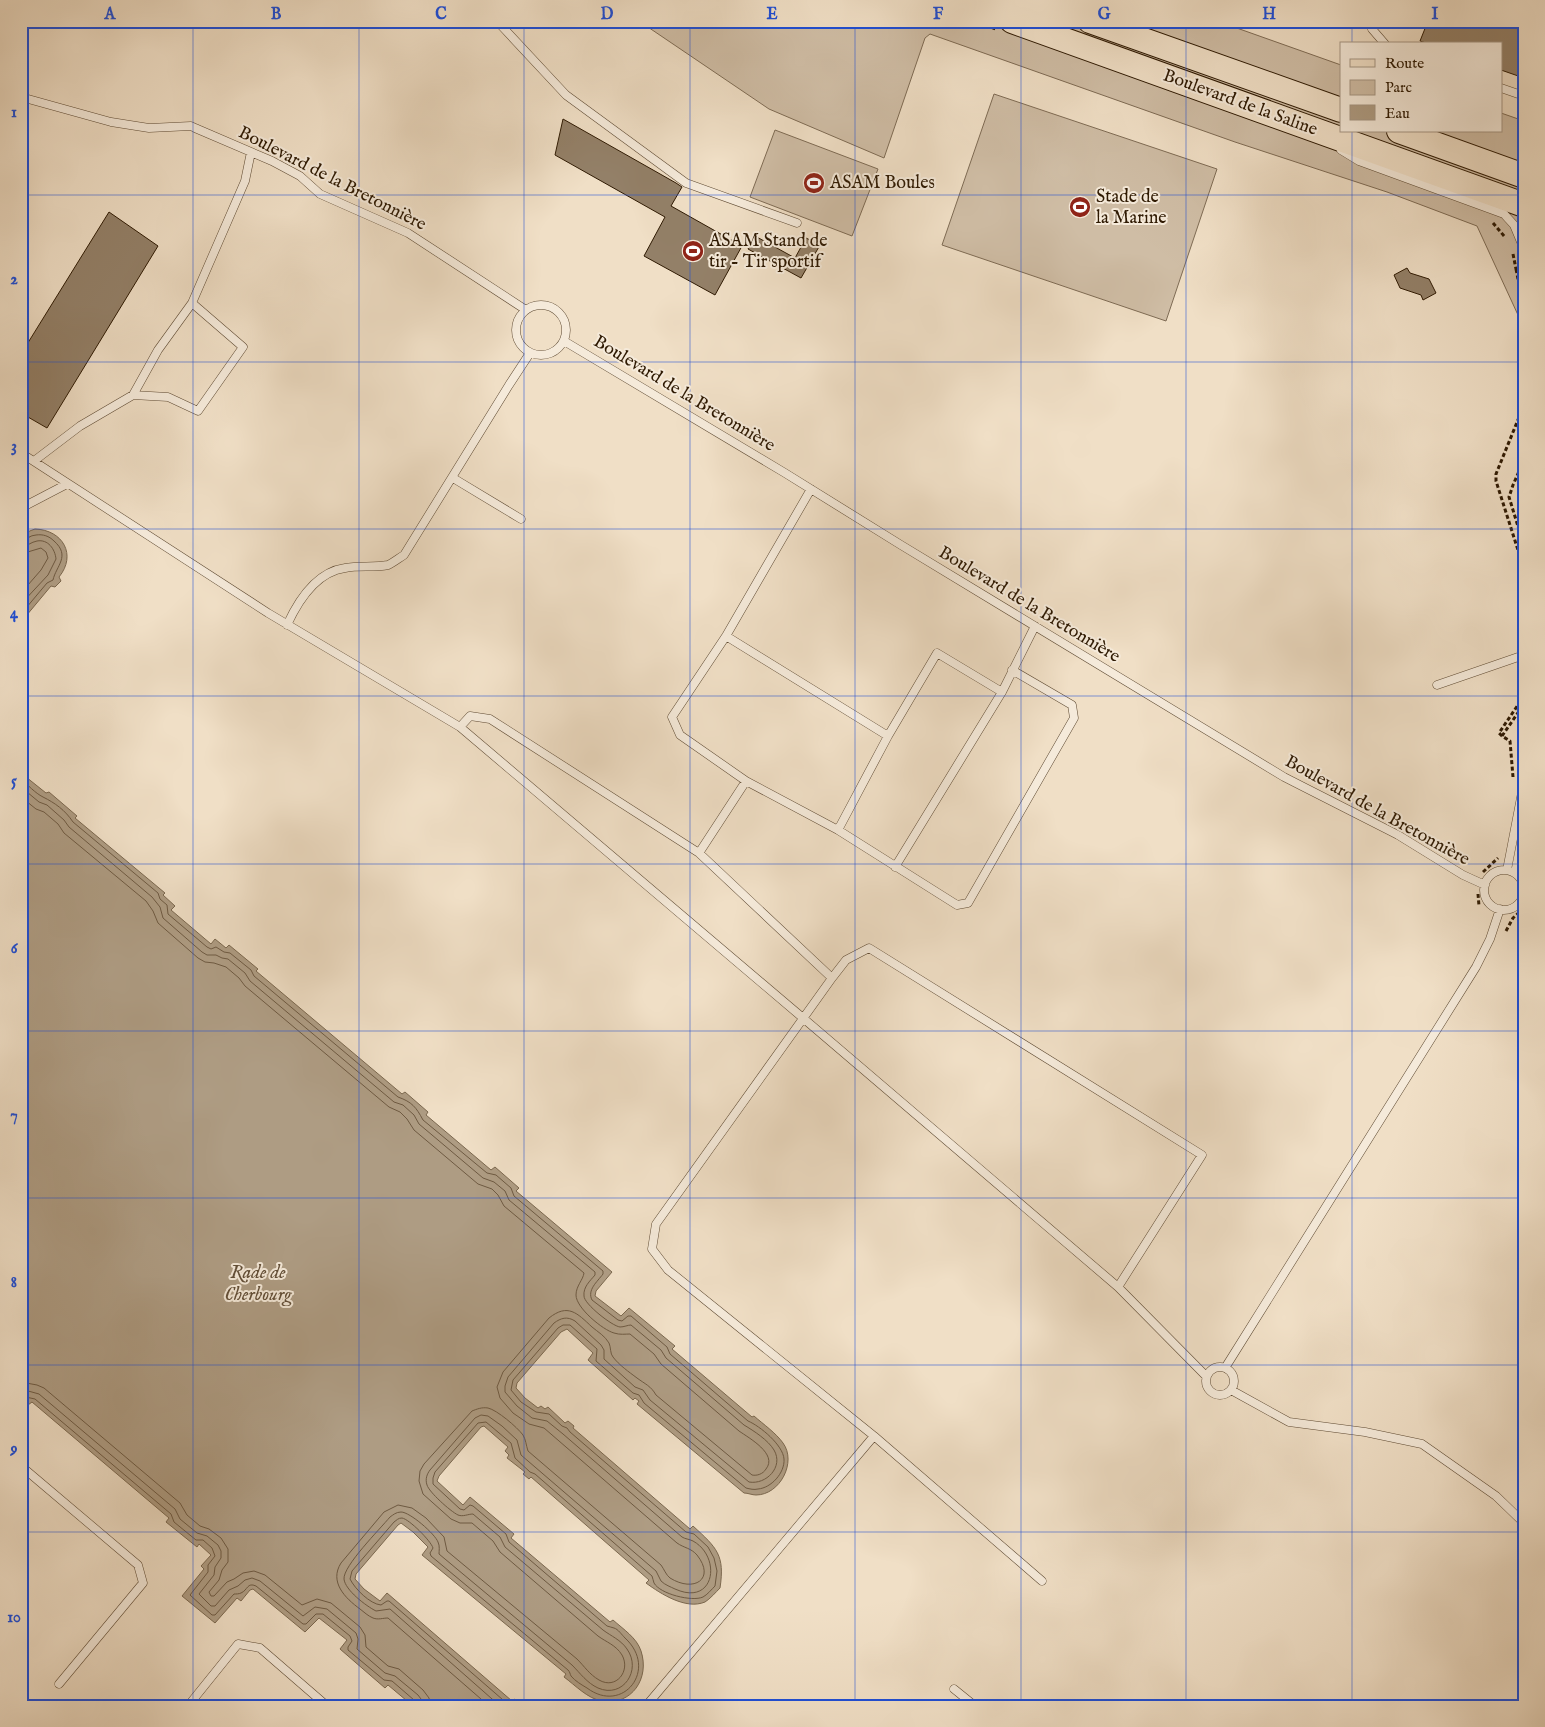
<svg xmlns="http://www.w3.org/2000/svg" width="1545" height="1727" font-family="'IM FELL English',serif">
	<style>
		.green { fill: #cfbda5; stroke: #7e6b54 }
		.water { fill: #ae9c83; stroke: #7b684f }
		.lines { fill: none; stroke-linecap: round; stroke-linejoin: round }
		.shore { stroke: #6e5a42; stroke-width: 1 }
		.building { fill: #938068; stroke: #2e1902 }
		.service-casing { stroke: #5e4a33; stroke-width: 9 }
		.primary-casing { stroke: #2e1902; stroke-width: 26 }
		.path { stroke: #2e1902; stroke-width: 3; stroke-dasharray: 4 2.5; stroke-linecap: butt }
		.service { stroke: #f5eada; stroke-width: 8 }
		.primary { stroke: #f0dfc6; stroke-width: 24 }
		.grid { fill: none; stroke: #1d4ed8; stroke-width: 1; stroke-opacity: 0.55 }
		.labels { text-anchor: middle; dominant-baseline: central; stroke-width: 4; stroke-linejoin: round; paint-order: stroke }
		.street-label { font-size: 18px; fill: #2e1902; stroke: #f5eada }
		.poi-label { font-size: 18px; fill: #2e1902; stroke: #f5eada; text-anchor: start }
		.water-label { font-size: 19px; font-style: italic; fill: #614d36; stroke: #f5eada }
		.neatline { fill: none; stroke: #1d4ed8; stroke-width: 2 }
		.grid-label { font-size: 16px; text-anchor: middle; font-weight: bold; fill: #1d4ed8 }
	</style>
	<rect width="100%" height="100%" fill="#f0dfc6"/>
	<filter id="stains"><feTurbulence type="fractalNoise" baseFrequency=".004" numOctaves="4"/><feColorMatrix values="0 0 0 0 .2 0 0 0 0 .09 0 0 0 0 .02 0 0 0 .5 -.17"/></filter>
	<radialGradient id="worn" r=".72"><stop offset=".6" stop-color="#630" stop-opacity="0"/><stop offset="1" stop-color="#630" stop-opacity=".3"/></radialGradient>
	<path class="green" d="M639,21H1217L1341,65V131H1501V113L1524,121V328L1477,226L1387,192L1235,142L930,34L925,38L884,158L769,109Z
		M994,94L1217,169L1166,321L942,245Z
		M775,130L878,169L852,236L750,197Z"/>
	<path class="water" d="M35,529C63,530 77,555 59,577L61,581L55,587L51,586L21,622V537L27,532Z
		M21,773L46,793L49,792L77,816L75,818L165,893L163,895L175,906L171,910L211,944L215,939L226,948L229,945L258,969L256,971L402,1094L405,1092L428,1112L426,1115L491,1170L495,1167L519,1188L516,1191L612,1272L596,1291L595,1296L621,1316L629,1308L675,1346L672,1349L752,1417L754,1416C763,1424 776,1433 783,1443C797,1462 780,1495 756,1495C752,1495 748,1493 744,1493L637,1404L639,1401L635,1398L633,1400L588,1360L593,1353L567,1329L561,1332L517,1383L516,1388L525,1398L538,1408L541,1406L545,1409L548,1407L565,1423L568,1421L574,1426L573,1428L690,1529L693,1526C717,1548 725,1555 720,1588C716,1592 710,1599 705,1602C686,1610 661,1594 646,1583L649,1580L531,1477L529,1479L523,1474L525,1472L507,1458L509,1455L505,1451L508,1447L484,1426L481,1427L439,1476L437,1481L463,1505L470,1497L514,1534L511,1538L610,1622L613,1620C623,1629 637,1638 641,1651C650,1678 632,1706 602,1701C588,1699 575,1685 564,1677L566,1674L422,1555L428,1547L413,1532L401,1523L398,1525L356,1574L355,1579L364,1589L380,1601L387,1593L512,1701L515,1699L522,1706H413L388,1685L385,1688L340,1649L347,1640L319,1618L305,1632L253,1589L250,1590L241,1601L237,1598L215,1623L182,1596L204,1569L201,1566L211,1555L199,1544L197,1547L166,1522L169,1518L32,1402L28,1405L21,1399Z"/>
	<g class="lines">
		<path class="shore" d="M21,540C27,540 30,535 36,535C43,534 49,536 54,541C71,556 56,566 53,580L47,583L21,614
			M21,547C28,546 31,542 37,541C48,539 55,549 56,559L48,575L21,604
			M21,554L41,548L46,552L48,558L41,570L21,593
			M21,779C28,785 35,793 43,797C55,803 65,810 73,822L158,893L160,899L167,905L168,914L207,947L211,949L216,947L224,952L230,953L251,970L254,976L398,1097C412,1102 416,1107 423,1120L487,1173L496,1175L511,1188L514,1196L603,1271V1274C597,1282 587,1290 592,1300L618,1320L622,1321L628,1316H631L667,1347L670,1354L748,1421C760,1426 783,1445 784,1459C785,1473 771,1488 758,1489C754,1490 750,1489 746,1488L644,1403L639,1395L633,1393L596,1361L597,1349L570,1325H563L558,1328L513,1380L511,1390L521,1402L536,1412L549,1414L562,1426L567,1428L570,1432L686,1532L694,1534L708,1547L714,1558L717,1571L715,1586C712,1589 707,1595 703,1597C692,1602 660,1594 654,1583C653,1581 653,1578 652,1576L535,1474L530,1472L515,1458L511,1443L486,1422L478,1423L435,1472L433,1478V1484L460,1509L464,1510L470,1505L473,1506L506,1534L509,1542L607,1626C609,1627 612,1627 614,1628C618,1629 622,1635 625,1638C659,1669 623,1715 587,1688C582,1685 575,1681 571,1676C570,1674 570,1672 568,1670L431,1556L430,1553L433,1548C431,1541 409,1519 402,1518C398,1518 397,1520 394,1522L352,1571L350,1579C355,1589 370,1604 381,1605L387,1601H389L510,1706
			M21,787L39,802L47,805L64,820L69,827L152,897L160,907L163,918L202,952L207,955H216L222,958L228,959L245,973L250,981L394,1102L403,1105L414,1115L419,1124L483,1178L494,1182L505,1191L509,1200L595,1272V1275C590,1281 583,1287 584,1296C584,1304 612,1326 620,1327C624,1327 628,1325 631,1325L661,1350L666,1358L744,1425C754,1431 768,1440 774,1450C784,1467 766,1485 749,1482L650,1400L643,1390L635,1387L604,1359V1350L601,1345L575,1321C567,1316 561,1318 554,1323L508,1377L505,1386V1392L517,1406L532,1418L547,1421L563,1434L682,1537C685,1539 689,1539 693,1541C722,1557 715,1607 675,1589C671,1587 665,1585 661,1581C659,1578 658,1574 656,1571L521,1455L517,1440L502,1426L488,1416L481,1415L475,1418L430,1470C427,1474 425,1479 427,1485C429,1492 450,1511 458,1515C463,1517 468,1514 473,1514L500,1537L505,1547L603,1630C611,1636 621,1640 627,1649C642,1670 623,1699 598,1688C587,1683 580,1673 572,1665L439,1554C439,1551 440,1546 438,1542C435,1534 410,1512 401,1512C396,1512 393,1515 390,1517C380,1529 343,1566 344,1579C345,1590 366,1606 376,1611L390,1609L500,1706
			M21,797L36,809L44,812L58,824L64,833L146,901L153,911L158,923L198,958L205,962L214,963L226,967L239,978L245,986L389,1107L400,1112L407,1119L414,1130L478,1184L492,1189L498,1195L504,1206L584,1273C583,1280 576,1286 576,1295C576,1308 603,1330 614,1333C620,1335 625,1334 630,1334L654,1354L661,1364L739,1431C749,1438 778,1454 766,1469C763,1474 757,1476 752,1475L656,1395C651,1386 645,1384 637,1378C629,1372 619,1365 613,1357C610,1354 611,1347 609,1343C605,1336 598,1332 592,1327C577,1313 568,1303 549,1318L503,1372L497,1387L500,1398L513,1413L529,1424L544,1428L677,1543C684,1548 691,1548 697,1555C716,1579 694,1593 670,1578C666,1575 664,1569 661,1565L528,1451C526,1445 526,1440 523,1435C517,1427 497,1410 488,1408C482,1407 477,1409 472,1411L424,1464L420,1471L419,1481L423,1494L451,1519L460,1523H472L493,1541L500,1552L598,1636C606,1642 616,1645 622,1655C631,1671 616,1690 599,1680C589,1674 585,1667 577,1659L447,1551L444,1537L426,1518L412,1508L398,1505L384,1512L341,1563C329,1582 345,1598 360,1609C364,1612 368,1616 373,1618C378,1620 383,1618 388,1618L489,1706
			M21,1382L37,1385L44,1388L180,1503L187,1515L200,1526L209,1529L221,1538L228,1549V1562L222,1570L219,1580L209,1592L211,1596H214L227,1582L234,1579L243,1573L254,1571L265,1575L302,1605L317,1599L331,1603L360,1627L365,1635L366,1647L388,1666L399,1669L423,1690L429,1698L430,1706
			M21,1389L39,1394L175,1509L180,1519L197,1533L207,1536L218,1545L221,1551V1558L215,1567L214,1575L199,1594L211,1606H215L229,1590L238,1586L245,1580L252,1578L260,1581L303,1616L315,1607L327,1609L356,1633L358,1639L357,1649L385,1673L395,1676L418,1695L421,1699L422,1706
			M21,1396L35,1399L171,1514L174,1522L196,1540H203L212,1548L215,1556L208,1565V1572L190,1595L212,1615H215L234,1594C236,1594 239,1594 241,1593C248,1590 247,1582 256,1586L303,1624H306L316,1614H323L350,1636L352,1641L348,1647V1650L384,1680L392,1681L414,1700L416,1706"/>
	</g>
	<path class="building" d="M1428,21H1524V78L1501,70V44H1429L1420,41Z
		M563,119L676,183L682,187L671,206L742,246L715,295L644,256L665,217L555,155Z
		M109,212L158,246L47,428L21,413V354Z
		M755,236L795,258L806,238L820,245L801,278L748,249Z
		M1407,268L1410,273L1429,279L1436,293L1423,300L1421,295L1400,288L1394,275Z"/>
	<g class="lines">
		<g class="service-casing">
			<path id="service" d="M497,21L566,95L686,183L797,223
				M1370,21L1372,29L1385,44
				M1501,88L1524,96
				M21,97L111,122L149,128L191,126L195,128L272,161L300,176L320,194L408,233L526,310
				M1341,150L1359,161L1504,214L1514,225L1524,249
				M192,303L245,181L251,152
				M516 330a25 25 0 1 1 50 0a25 25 0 1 1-50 0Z
				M564,341L785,473L901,545L1284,777L1398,835L1463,875L1485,885
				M21,453L268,613L460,727L803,1018L1118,1287L1206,1376
				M34,461L80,426L133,395L168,397L198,411L243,347L192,303L158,350L133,395
				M453,478L521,519
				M811,489L726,636L672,717L680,735L746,781L838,830L957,905L968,903L1074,718L1072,705L1012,670
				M21,508L67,484
				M287,625C298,601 316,572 345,568C359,565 374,568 388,565C393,563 399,558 404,555L509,385L530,353
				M726,636L888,736
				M1437,685L1524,655
				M460,727L470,716L490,719L699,853L832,978
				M838,830L888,736L937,653L1002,692
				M699,853L746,781
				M895,867L1002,692L1035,626
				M1507,870L1524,782
				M1484 890a20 20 0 1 1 40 0a20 20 0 1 1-40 0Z
				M1515,873L1524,827
				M1206 1381a14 14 0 1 1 28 0a14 14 0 1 1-28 0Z
				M1225,1368L1476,967L1490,939L1500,909
				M1231,1390L1289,1422L1365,1432L1422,1444L1496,1496L1524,1523
				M21,1466L138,1565L143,1583L59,1684
				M1042,1581L874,1436L668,1270L652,1249L656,1224L832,978L846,960L869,948L1202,1155L1118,1287
				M954,1689L975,1706
				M188,1706L238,1644L260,1648L327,1706
				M646,1706L874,1436"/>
		</g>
		<g class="primary-casing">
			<path id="primary" d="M1012,21L1524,205
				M1090,21L1341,110
				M1399,131L1524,176"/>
		</g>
		<path class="path" d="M973,21L996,29
			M1493,223L1505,237
			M1513,254L1516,269L1524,271
			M1516,269L1524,309
			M1524,405L1496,474V481L1524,569
			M1524,460L1513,485L1509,497L1524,546
			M1502,736L1499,733L1524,696
			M1513,777L1510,741L1502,736L1524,704
			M1483,872L1498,858
			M1478,894L1479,906
			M1506,931L1513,918L1524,908"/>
		<use href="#service" class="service"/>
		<use href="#primary" class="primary"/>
	</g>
	<path class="grid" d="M193,21V1706M359,21V1706M524,21V1706M690,21V1706M855,21V1706M1021,21V1706M1186,21V1706M1352,21V44M1352,131V1706M21,195H1524M21,362H1524M21,529H1524M21,696H1524M21,864H1524M21,1031H1524M21,1198H1524M21,1365H1524M21,1532H1524"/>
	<defs>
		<g id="stadium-disc" transform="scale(1.125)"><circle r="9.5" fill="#8f2418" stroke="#f5eada"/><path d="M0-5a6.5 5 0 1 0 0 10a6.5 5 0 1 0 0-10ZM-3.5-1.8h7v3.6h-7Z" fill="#fff"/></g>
	</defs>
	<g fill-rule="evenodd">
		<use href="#stadium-disc" x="814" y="183"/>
		<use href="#stadium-disc" x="1080" y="207"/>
		<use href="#stadium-disc" x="693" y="251"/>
	</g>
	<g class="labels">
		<g class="street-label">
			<text transform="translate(1240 103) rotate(20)">Boulevard de la Saline</text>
			<text transform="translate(332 179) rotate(27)">Boulevard de la Bretonnière</text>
			<text transform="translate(684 394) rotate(31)">Boulevard de la Bretonnière</text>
			<text transform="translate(1029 605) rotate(31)">Boulevard de la Bretonnière</text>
			<text transform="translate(1377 811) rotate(29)">Boulevard de la Bretonnière</text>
		</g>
		<g class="poi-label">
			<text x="830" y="183">ASAM Boules</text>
			<text x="1096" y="197">Stade de<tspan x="1096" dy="21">la Marine</tspan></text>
			<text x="709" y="241">ASAM Stand de<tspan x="709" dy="21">tir - Tir sportif</tspan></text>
		</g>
		<g class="water-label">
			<text x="258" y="1273">Rade de<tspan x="258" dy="22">Cherbourg</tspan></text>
		</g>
	</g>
	<rect width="1545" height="1727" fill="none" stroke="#f0dfc6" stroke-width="55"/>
	<rect x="1340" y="42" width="162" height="90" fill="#f5eada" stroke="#a59684"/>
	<rect x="1350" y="59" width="25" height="8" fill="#f0dfc6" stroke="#a59684"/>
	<text x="1385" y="68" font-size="15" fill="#2e1902">Route</text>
	<rect x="1350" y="80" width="25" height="15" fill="#cfbda5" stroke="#a59684"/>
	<text x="1385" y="92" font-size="15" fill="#2e1902">Parc</text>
	<rect x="1350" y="105" width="25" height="15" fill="#ae9c83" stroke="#a59684"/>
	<text x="1385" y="118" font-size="15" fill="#2e1902">Eau</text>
	<rect x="28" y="28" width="1490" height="1672" class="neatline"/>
	<g class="grid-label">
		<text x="110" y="19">A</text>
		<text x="276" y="19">B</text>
		<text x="441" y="19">C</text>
		<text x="607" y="19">D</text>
		<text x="772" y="19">E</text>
		<text x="938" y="19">F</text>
		<text x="1104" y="19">G</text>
		<text x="1269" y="19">H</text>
		<text x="1435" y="19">I</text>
		<text x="14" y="117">1</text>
		<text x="14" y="284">2</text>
		<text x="14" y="451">3</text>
		<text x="14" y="618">4</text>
		<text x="14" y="786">5</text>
		<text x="14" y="953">6</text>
		<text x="14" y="1120">7</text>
		<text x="14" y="1287">8</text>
		<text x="14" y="1454">9</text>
		<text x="14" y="1622">10</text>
	</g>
	<rect width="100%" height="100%" filter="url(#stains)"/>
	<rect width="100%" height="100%" fill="url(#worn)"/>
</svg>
